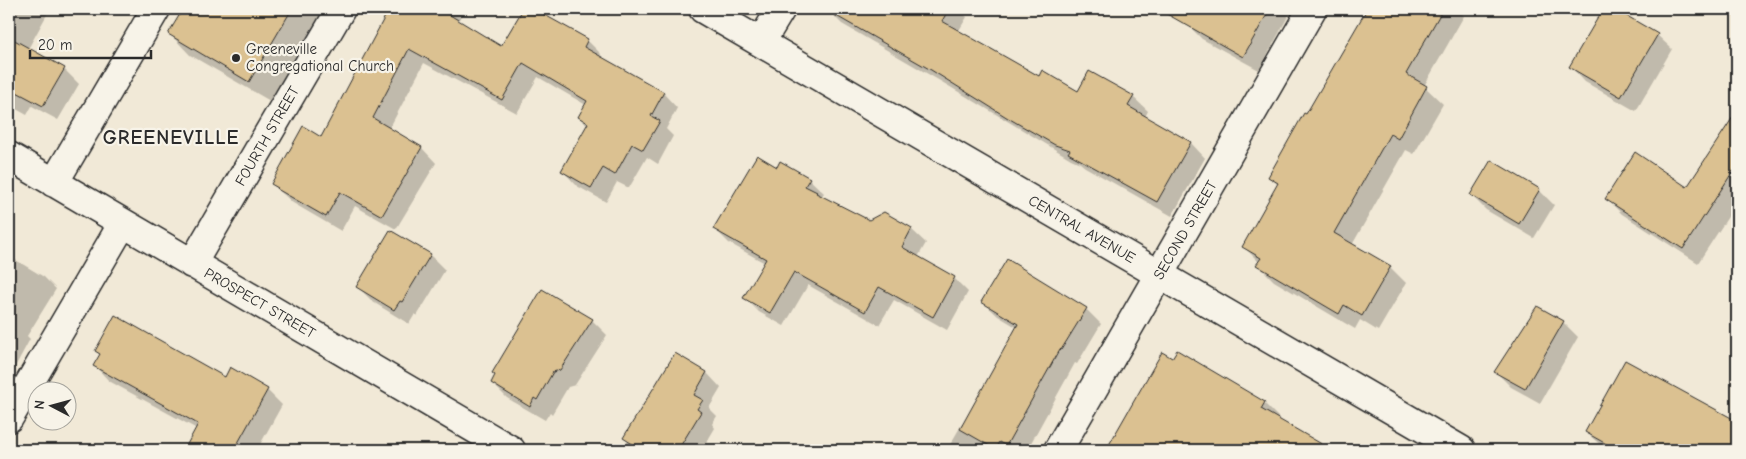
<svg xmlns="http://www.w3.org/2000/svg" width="1746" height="459" font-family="'Comic Neue',sans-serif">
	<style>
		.shadow { fill: #0003 }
		.building { fill: #dbc191; stroke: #2b2b2b }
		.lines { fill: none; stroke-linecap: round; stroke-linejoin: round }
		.minor-casing { stroke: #2b2b2b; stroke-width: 31 }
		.minor { stroke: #f7f3e8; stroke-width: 28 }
		.poi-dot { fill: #2b2b2b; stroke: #f7f3e8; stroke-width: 2 }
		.labels { text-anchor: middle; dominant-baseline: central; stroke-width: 4.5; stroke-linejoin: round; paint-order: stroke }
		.poi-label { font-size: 15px; fill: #2b2b2b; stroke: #f7f3e8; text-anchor: start }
		.street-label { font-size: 15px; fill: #2b2b2b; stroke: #f7f3e8 }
		.district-label { font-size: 20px; font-weight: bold; letter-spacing: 1px; fill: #2b2b2b; stroke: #f7f3e8 }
	</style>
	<rect width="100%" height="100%" fill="#f1e9d7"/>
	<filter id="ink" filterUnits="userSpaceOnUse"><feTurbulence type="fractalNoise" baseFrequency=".02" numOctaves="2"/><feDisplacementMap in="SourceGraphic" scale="10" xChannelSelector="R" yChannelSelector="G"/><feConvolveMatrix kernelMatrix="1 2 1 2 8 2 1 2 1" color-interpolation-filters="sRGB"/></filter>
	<g filter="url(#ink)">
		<path class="shadow" d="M9,9H50L28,49L64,69L79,84L58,120L32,106L27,115L9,105Z
			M185,9H324L270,101L190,55L170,34Z
			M390,9H465L458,21L502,48L524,9H531L587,40L601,54L600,57L663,93L677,108L666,129L673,136L658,164L647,157L629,188L617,182L606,202L577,186L563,171L588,126L579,117L586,105L538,77L517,113L424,63L389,129L422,148L436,163L396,229L355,206L341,231L293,203L272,184L322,138Z
			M827,9H959L967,17L958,32L1039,78L1078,92L1133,97L1148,111L1145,117L1191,143L1205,158L1172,216L1085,167L1080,163L1071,159L947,85L842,24Z
			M1196,9H1292L1259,70L1202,39L1187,24Z
			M1368,9H1457L1464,16L1424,86L1443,104L1414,154L1406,150L1352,245L1390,267L1406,283L1378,331L1360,320L1355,329L1274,281L1258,265L1259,262L1243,246L1278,185L1270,177L1307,116Z
			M1604,9H1613L1657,35L1672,49L1636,111L1585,82L1571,67Z
			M1737,113V203L1698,263L1622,214L1607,199L1688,188Z
			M777,168L809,179L824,193L821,197L869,221L884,214L911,229L926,243L918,257L954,278L968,292L947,330L894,300L879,325L808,285L784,326L759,312L744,297L765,263L729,243L715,229Z
			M1539,190L1554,205L1534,238L1486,210L1471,195Z
			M430,255L445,270L417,316L415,314L409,324L373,302L358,287Z
			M9,256L44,277L56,289L27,336L30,339L9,378Z
			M542,290L592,320L607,335L575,385L568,387L552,414L550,412L545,420L507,398L492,383Z
			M983,302L1086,309L1101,324L1077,364L1075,363L1027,450H947L962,424L964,425L1018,328L998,316Z
			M1563,322L1578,337L1540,403L1511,387L1496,372Z
			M96,351L225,379L230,369L267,390L282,405L257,450H185L197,429L109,381L95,366L100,355Z
			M1163,354L1264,403L1279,418L1278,420L1331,450H1218L1213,447L1211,450H1107Z
			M675,355L707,373L721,388L709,408L717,416L712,424L715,428L702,450H623L628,441L624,438Z
			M1702,402L1737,423V450H1606L1586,432Z"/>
		<path class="building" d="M183,9H292L249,82L168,34Z
			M389,9H440L501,46L523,9H534L588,39L584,47L664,92L651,116L660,121L643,150L632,144L615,175L603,168L591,188L561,171L588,123L578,117L587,101L523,63L502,100L409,49L373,118L422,147L382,216L340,192L326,217L277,189L278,188L271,184L303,126L321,137Z
			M824,9H949L942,21L1039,76L1042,70L1078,91L1089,71L1134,96L1128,106L1191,142L1157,202L1068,153L1070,150L1055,145L1008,118L931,70Z
			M1158,9H1270L1243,57Z
			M1367,9H1443L1406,74L1427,86L1398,139L1390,134L1334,233L1391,266L1362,316L1344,305L1339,314L1322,304L1256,265L1261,258L1242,247L1278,183L1268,177L1304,113L1306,114Z
			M1603,9H1615L1658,34L1621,97L1569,67Z
			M9,37L65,68L43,106L9,88Z
			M1737,111V165L1683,249L1605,199L1635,152L1687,187Z
			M757,155L777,167L780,161L810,178L805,186L817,192L816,193L869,220L884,212L912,228L902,247L955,277L933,317L879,287L865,312L794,272L770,313L743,298L766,259L713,229Z
			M1491,160L1540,189L1519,224L1470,195Z
			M390,230L431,254L402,302L400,301L394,310L356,287Z
			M1007,259L1087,308L1061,350L1060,349L1006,446L999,442L995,449L960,429L1018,324L981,302Z
			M542,289L593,319L560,370L553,372L537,400L534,398L530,407L491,383L495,375L492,373Z
			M1537,306L1564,321L1525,389L1494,372Z
			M115,315L225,377L230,367L268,389L234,450H184L198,424L93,366L100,354L95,351Z
			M1177,350L1265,402L1261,409L1332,450H1106L1162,352L1172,358Z
			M675,353L707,372L694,395L703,400L697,409L701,412L678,450H642L623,438Z
			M1625,360L1737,421V450H1617L1585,432Z"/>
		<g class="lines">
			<g class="minor-casing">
				<path id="minor" d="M703,9L1461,450
					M761,42L781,9
					M9,156L511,450
					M54,183L156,9
					M192,264L341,9
					M9,418L123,223
					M1058,450L1312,9"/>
			</g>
			<use href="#minor" class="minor"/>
		</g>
	</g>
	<circle class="poi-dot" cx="236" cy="58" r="5"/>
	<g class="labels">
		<g class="poi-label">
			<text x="246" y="49">Greeneville<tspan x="246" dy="17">Congregational Church</tspan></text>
		</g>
		<g class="street-label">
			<text transform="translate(267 136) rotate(-60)">FOURTH STREET</text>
			<text transform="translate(1082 229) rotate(30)">CENTRAL AVENUE</text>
			<text transform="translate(1185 230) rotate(-60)">SECOND STREET</text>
			<text transform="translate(260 303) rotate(30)">PROSPECT STREET</text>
		</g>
		<g class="district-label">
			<text x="171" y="137">GREENEVILLE</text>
		</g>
	</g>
	<rect width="1746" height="459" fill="none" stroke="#f7f3e8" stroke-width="30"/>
	<rect x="15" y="15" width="1716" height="429" fill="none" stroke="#2b2b2b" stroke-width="2" filter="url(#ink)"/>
	<g transform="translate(52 406) rotate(276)"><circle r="24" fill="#f7f3e8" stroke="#a5a39c"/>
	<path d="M0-4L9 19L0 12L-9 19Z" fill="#2b2b2b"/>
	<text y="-8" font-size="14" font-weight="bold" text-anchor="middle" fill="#2b2b2b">N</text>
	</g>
	<path d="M30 50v8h121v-8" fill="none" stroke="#2b2b2b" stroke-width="2.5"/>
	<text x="38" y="50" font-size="15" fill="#2b2b2b" stroke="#f7f3e8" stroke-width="4" paint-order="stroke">20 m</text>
</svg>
